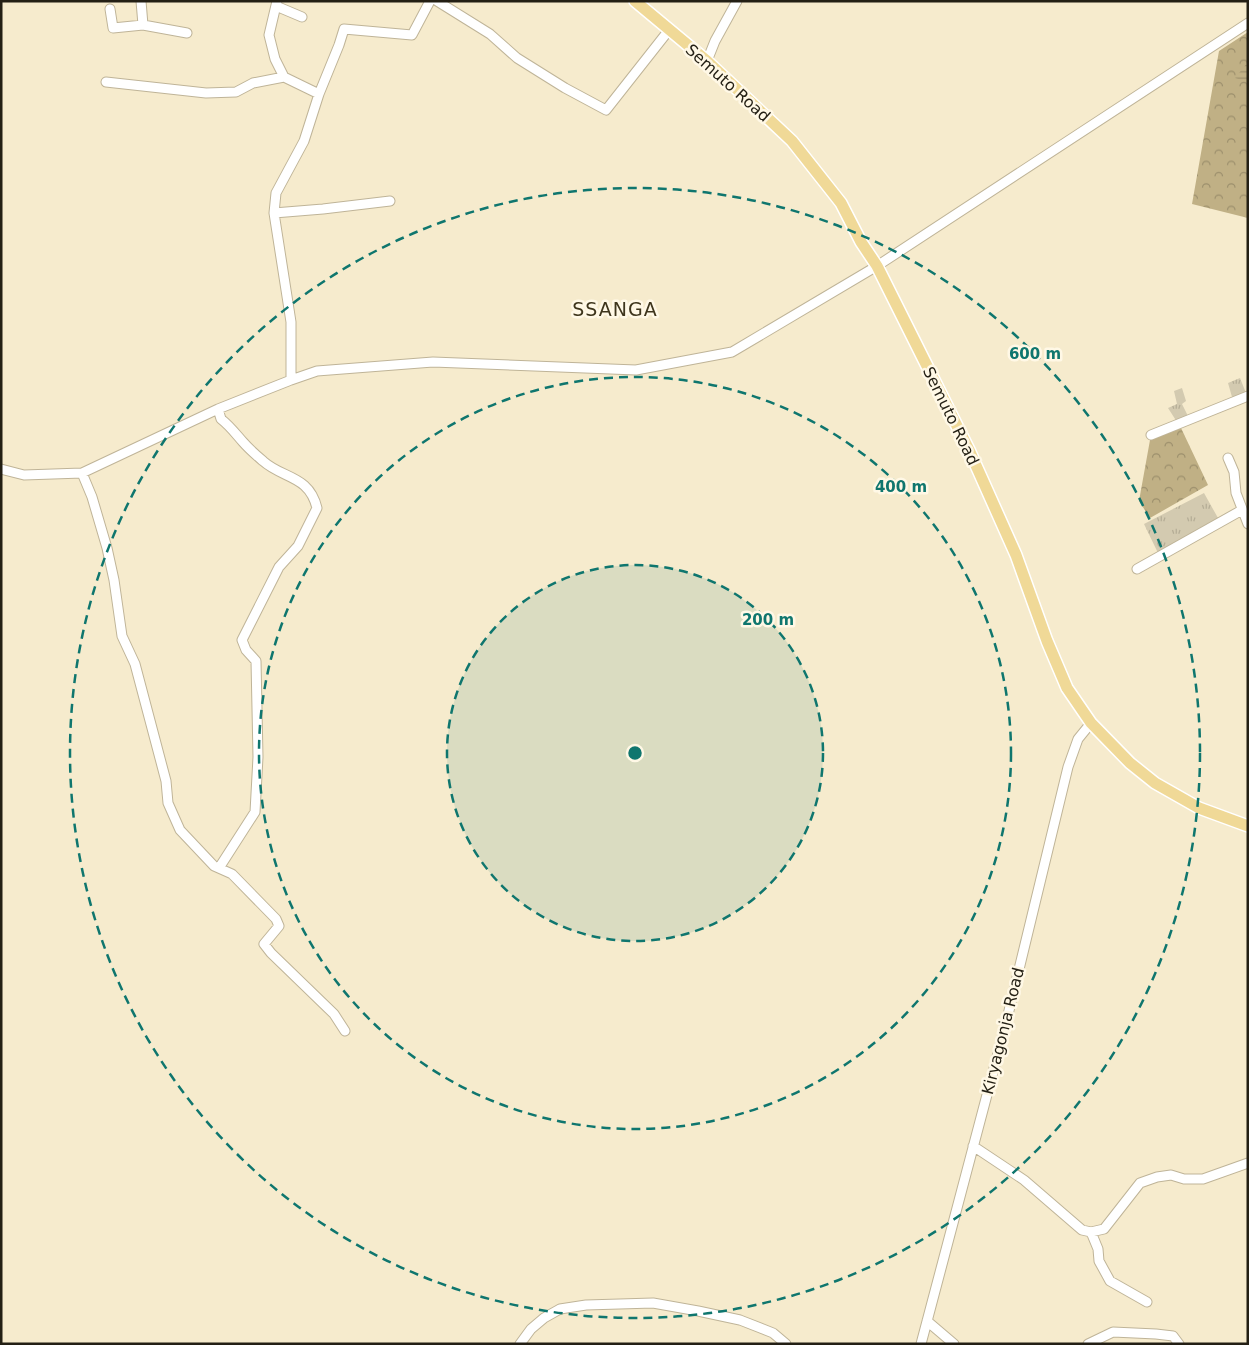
<svg xmlns="http://www.w3.org/2000/svg" width="1249" height="1345" font-family="'DejaVu Sans',sans-serif">
	<style>
		.grass { fill: url(#grass-tufts) }
		.forest { fill: url(#forest-crowns) }
		.water { fill: url(#water-rules) }
		.lines { fill: none; stroke-linecap: round; stroke-linejoin: round }
		.minor-casing { stroke: #bfb498; stroke-width: 11 }
		.major-casing { stroke: #fff; stroke-width: 14 }
		.minor { stroke: #fff; stroke-width: 9 }
		.major { stroke: #f0d997; stroke-width: 11 }
		.ring { fill: none; stroke: #0f766e; stroke-width: 2.5; stroke-dasharray: 9 6 }
		.labels { text-anchor: middle; dominant-baseline: central; stroke-width: 5; stroke-linejoin: round; paint-order: stroke }
		.street-label { font-size: 16px; fill: #231f14; stroke: #fff8e6 }
		.quarter-label { font-size: 19px; letter-spacing: 1px; fill: #3e351c; stroke: #fff8e6 }
		.centre { fill: #0f766e; stroke: #fff8e6; stroke-width: 2.5 }
		.ring-label { font-size: 15px; text-anchor: middle; font-weight: bold; fill: #0f766e; stroke: #fff8e6; stroke-width: 5; stroke-linejoin: round; paint-order: stroke }
	</style>
	<defs>
		<pattern id="grass-tufts" width="24" height="20" patternUnits="userSpaceOnUse" patternTransform="scale(1.25)"><rect width="24" height="20" fill="#d3cab0"/><path d="M3 7l-1-3M5 7V3M7 7l1-3M15 17l-1-3M17 17v-4M19 17l1-3" fill="none" stroke="#b5ad96"/></pattern>
		<pattern id="forest-crowns" width="20" height="18" patternUnits="userSpaceOnUse" patternTransform="scale(1.25)"><rect width="20" height="18" fill="#c0b085"/><path d="M2 6a3 3 0 1 1 6 0M12 15a3 3 0 1 1 6 0" fill="none" stroke="#9c8f6c"/></pattern>
		<pattern id="water-rules" width="6" height="5" patternUnits="userSpaceOnUse" patternTransform="scale(1.25)"><rect width="6" height="5" fill="#c1b186"/><path d="M0 2.5h6" fill="none" stroke="#9c8f6c"/></pattern>
	</defs>
	<rect width="100%" height="100%" fill="#f6ebcd"/>
	<path class="grass" d="M1240,378L1246,393L1232,397L1228,383Z
		M1182,388L1186,401L1182,404L1188,416L1177,422L1168,408L1177,404L1174,391Z
		M1204,493L1218,518L1158,553L1144,524Z"/>
	<path class="forest" d="M1248,32V218L1192,204L1219,51Z
		M1181,428L1208,485L1150,518L1139,501L1150,440Z"/>
	<path class="water" d="M1248,62V82L1235,78Z"/>
	<g class="lines">
		<g class="minor-casing">
			<path id="minor" d="M277,1L269,35L275,59L284,77
				M437,1L490,34L517,58L565,88L606,110L669,30
				M276,6L302,17
				M110,9L113,28L143,25L141,1
				M143,25L187,33
				M707,61L715,41L737,1
				M106,82L206,93L236,92L253,83L284,77L319,94L304,141L276,193L274,213L291,322V380
				M319,94L339,45L344,29L412,35L430,1
				M274,213L323,209L390,201
				M218,409L221,419C230,426 235,433 243,442C249,449 256,455 263,461C283,479 309,475 317,508L298,546L279,567L242,640L246,650L256,661L258,757L255,812L219,868
				M1151,435L1248,396
				M1228,458L1234,472L1236,493L1248,524
				M1,469L24,475L82,473L218,409L291,380L317,371L433,362L636,370L732,352L877,266L1248,23
				M82,473L92,497L107,548L114,580L122,636L135,664L166,781L168,803L180,830L214,866L232,874L276,919L279,926L264,944L271,953L334,1014L345,1031
				M1137,569L1242,510
				M973,1146L1024,1180L1082,1230L1091,1232L1104,1229L1140,1183L1157,1177L1171,1175L1184,1179H1203L1248,1163
				M1091,1232L1098,1249L1099,1261L1110,1281L1147,1302
				M927,1321L954,1344
				M520,1344L531,1329L544,1318L560,1309L586,1305L653,1303L698,1311L740,1320L773,1333L786,1344
				M921,1344L1006,1023L1068,767L1078,739L1091,723
				M1088,1344L1113,1332L1156,1334L1173,1336L1179,1344"/>
		</g>
		<g class="major-casing">
			<path id="major" d="M635,1L707,61L792,141L841,203L861,242L877,266L970,452L1016,555L1047,641L1067,688L1091,723L1130,763L1155,783L1199,808L1248,826"/>
		</g>
		<use href="#minor" class="minor"/>
		<use href="#major" class="major"/>
	</g>
	<circle cx="635" cy="753" r="188" fill="#0f766e" fill-opacity=".12"/>
	<g class="ring">
		<circle cx="635" cy="753" r="188"/>
		<circle cx="635" cy="753" r="376"/>
		<circle cx="635" cy="753" r="565"/>
	</g>
	<g class="labels">
		<g class="street-label">
			<text transform="translate(728 83) rotate(42)">Semuto Road</text>
			<text transform="translate(951 416) rotate(64)">Semuto Road</text>
			<text transform="translate(1003 1031) rotate(-76)">Kiryagonja Road</text>
		</g>
		<g class="quarter-label">
			<text x="615" y="309">SSANGA</text>
		</g>
	</g>
	<circle cx="635" cy="753" r="8" class="centre"/>
	<g class="ring-label">
		<text x="1035" y="359">600 m</text>
		<text x="901" y="492">400 m</text>
		<text x="768" y="625">200 m</text>
	</g>
	<rect width="1249" height="1345" fill="none" stroke="#231f14" stroke-width="5"/>
</svg>
